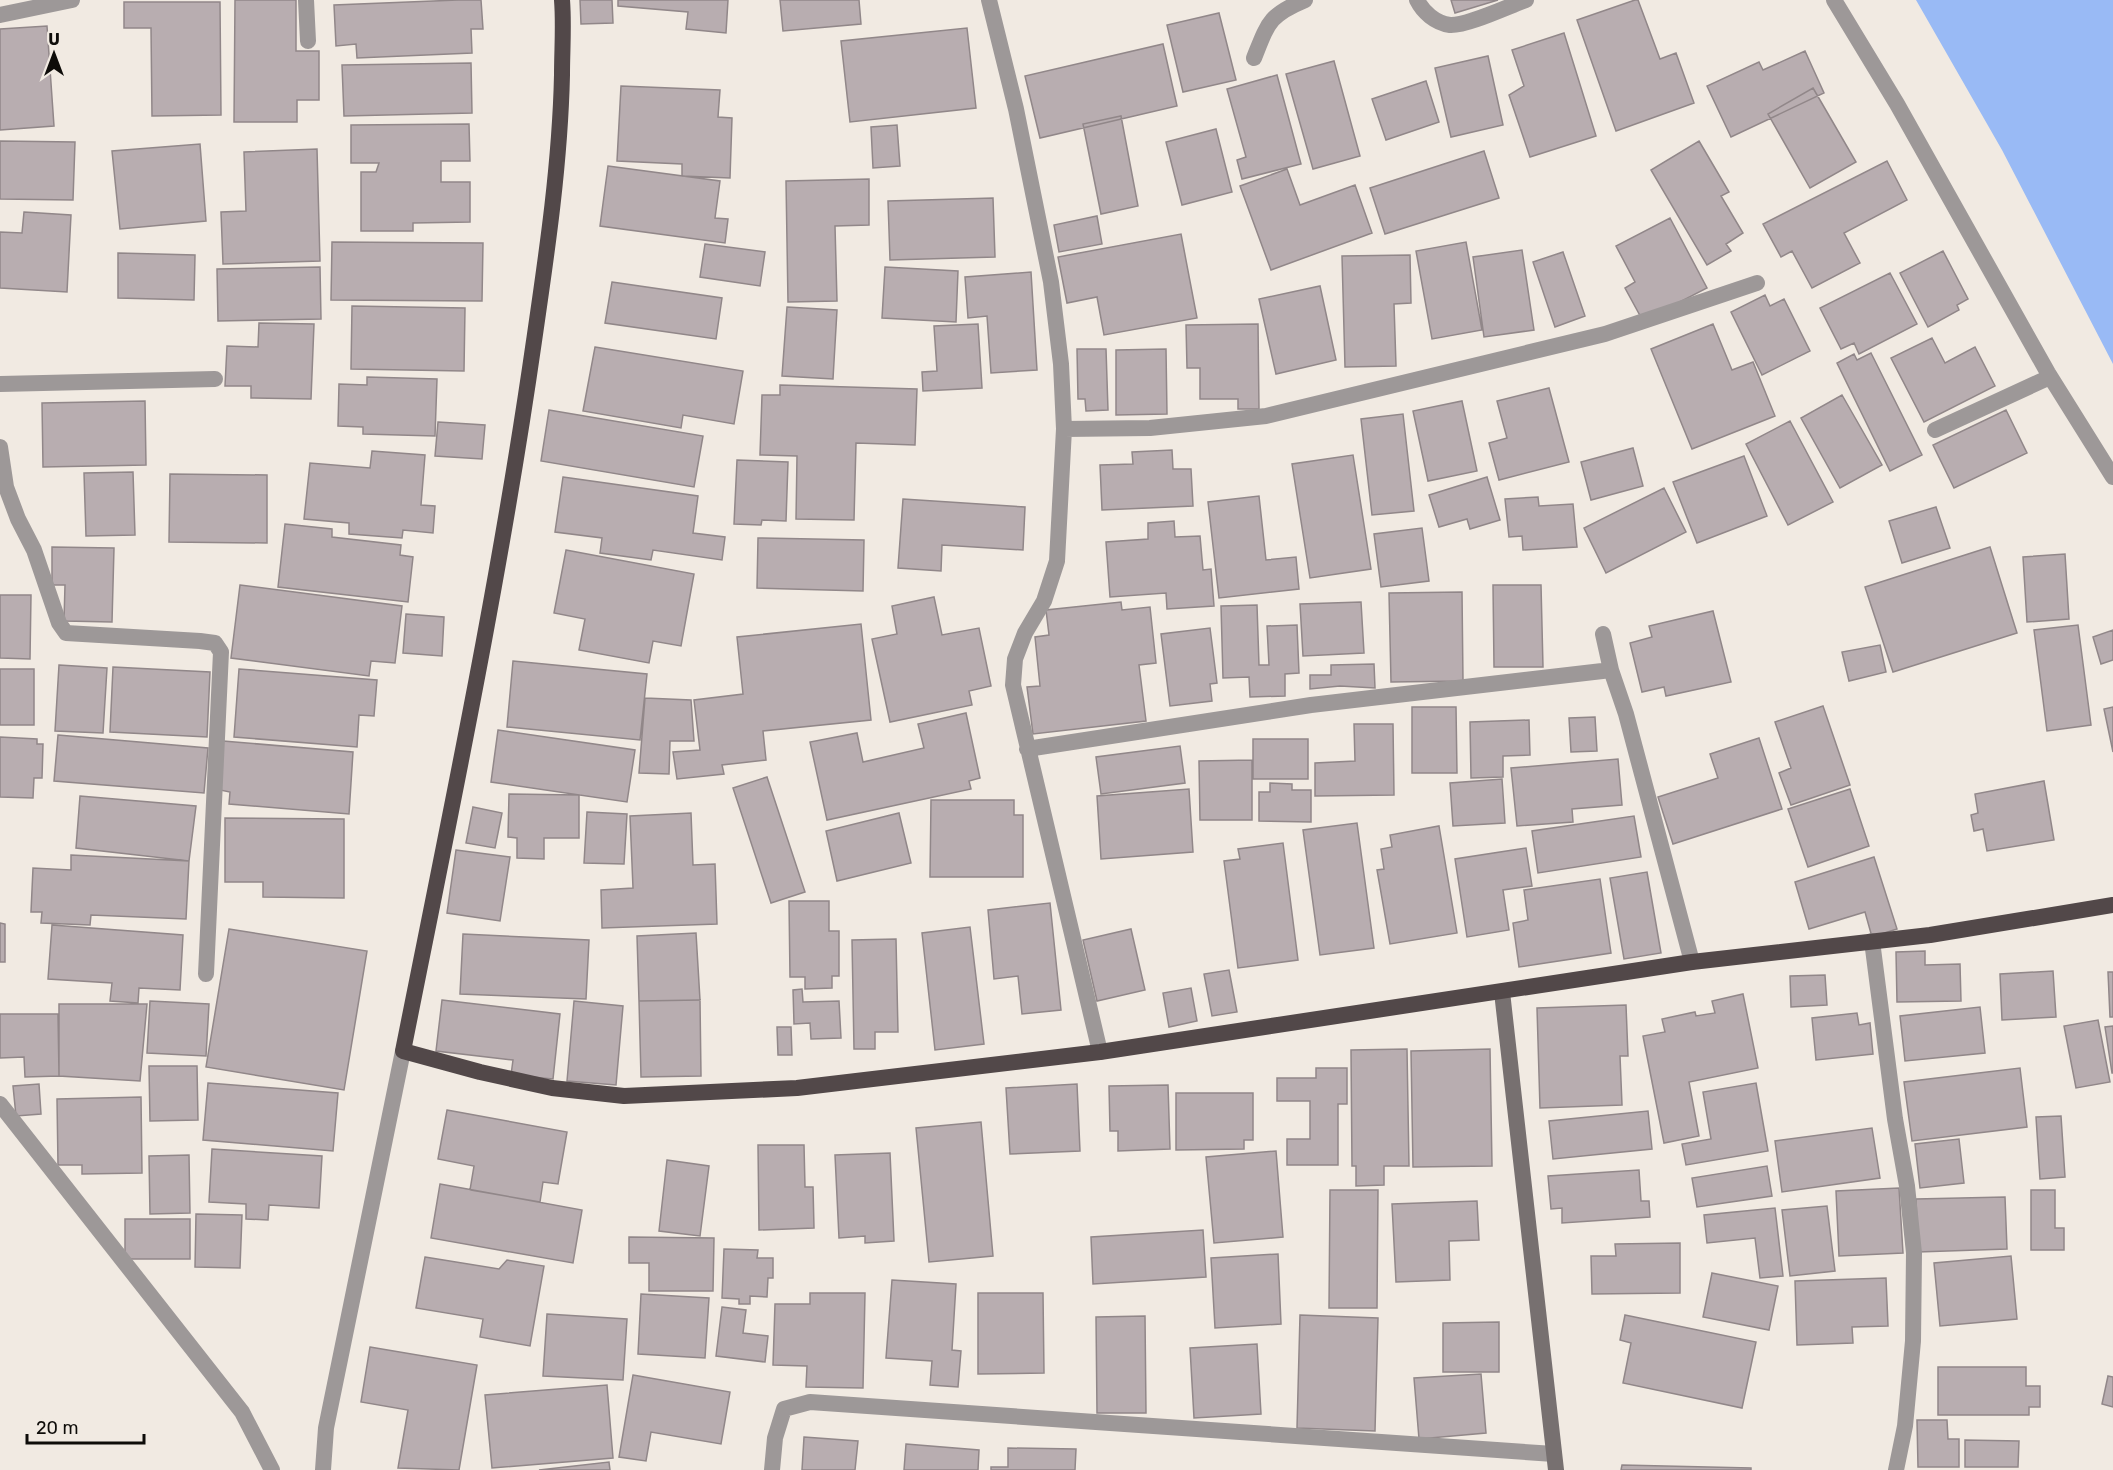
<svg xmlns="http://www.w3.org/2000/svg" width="2113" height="1470" font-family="Rubik,sans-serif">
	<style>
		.water { fill: #99baf5 }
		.building { fill: #b8adb0; stroke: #918789; stroke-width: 1.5 }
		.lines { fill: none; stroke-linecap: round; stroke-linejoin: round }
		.minor { stroke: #9d9898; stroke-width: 16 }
		.secondary { stroke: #777070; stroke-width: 16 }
		.trunk { stroke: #524849; stroke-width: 16 }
	</style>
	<rect width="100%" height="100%" fill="#f1eae2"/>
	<path class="water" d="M1916,0H2113V364L2002,150Z"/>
	<path class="building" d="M235,0H296V51H319V100H297V122H234Z
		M458,0H481L483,29H471L472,53L357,58L356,44L336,46L334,5Z
		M580,0H612L613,23L581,24Z
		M618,0H728L726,33L686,29L688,12L618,6Z
		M780,0H859L861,24L783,31Z
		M1451,0H1498L1455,13Z
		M1635,0H1638L1660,59L1676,53L1694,103L1616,131L1577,20Z
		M124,2H220L221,115L152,116L151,28H124Z
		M1219,13L1236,80L1183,92L1167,25Z
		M47,26L54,126L0,130V29Z
		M967,28L976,108L850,122L841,41Z
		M1564,33L1596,136L1530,157L1509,95L1524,86L1512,50Z
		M1163,44L1177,106L1040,138L1025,76Z
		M1805,51L1824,93L1731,137L1707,86L1759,62L1763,70Z
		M1488,56L1503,125L1451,137L1435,68Z
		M1334,61L1360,156L1313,169L1286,74Z
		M471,63L472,113L344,116L342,65Z
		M1277,75L1301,164L1242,179L1237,160L1246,157L1227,89Z
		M1426,81L1439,122L1386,140L1372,99Z
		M621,86L720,90L718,117L732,118L730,178L682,176V164L617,161Z
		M1813,88L1856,162L1810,188L1768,114Z
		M1121,116L1138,206L1101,214L1083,124Z
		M469,124L470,161H441V182H470V222L413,223V231H361V172H376L379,163H351V125Z
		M897,125L900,166L873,168L871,127Z
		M1216,129L1232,192L1182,205L1166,142Z
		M0,141L75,142L73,200L0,199Z
		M1699,141L1729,192L1721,196L1743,233L1726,244L1731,251L1707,265L1651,170Z
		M200,144L206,221L120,229L112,151Z
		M317,149L320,261L223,264L221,212L246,211L244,152Z
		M1484,151L1499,198L1385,234L1370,188Z
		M1887,161L1907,200L1844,233L1860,263L1812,288L1792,251L1781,257L1763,224Z
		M608,166L720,181L715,218L728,219L725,243L600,226Z
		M1287,169L1300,205L1355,185L1372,233L1271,270L1240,186Z
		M869,179V225L835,226L837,301L788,302L786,181Z
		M993,198L995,257L890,260L888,201Z
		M24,212L71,215L67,292L0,288V232L22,233Z
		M1097,216L1102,244L1059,252L1054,225Z
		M1670,218L1707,288L1643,321L1625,288L1635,282L1616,246Z
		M1181,234L1197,318L1104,335L1097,297L1067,303L1058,257Z
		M332,242L483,243L482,301L331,300Z
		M1466,242L1482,330L1432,339L1416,251Z
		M705,244L765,252L760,286L700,277Z
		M1522,250L1534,330L1484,337L1473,257Z
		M1943,251L1968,299L1957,305L1959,310L1928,327L1900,273Z
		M1563,252L1585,316L1555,327L1533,262Z
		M118,253L195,255L194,300L118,298Z
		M1410,255L1411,303L1394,304L1396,366L1345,367L1342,256Z
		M320,267L321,319L218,321L217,269Z
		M885,267L958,271L956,322L882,318Z
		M1031,272L1037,370L991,373L987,316L968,318L965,277Z
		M1890,273L1917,324L1859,354L1854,343L1841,349L1820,308Z
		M612,282L722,298L716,339L605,323Z
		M1320,286L1336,360L1276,374L1259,299Z
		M1765,295L1770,306L1784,299L1810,351L1762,375L1731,312Z
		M352,306L465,308L464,371L351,369Z
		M787,307L837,310L833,379L782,376Z
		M259,323L314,324L311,399L251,398V386H225L227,346L258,347Z
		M978,324L982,388L923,391L922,372L937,371L934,326Z
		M1258,324L1259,409H1238V399H1200V368H1187L1186,325Z
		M1713,324L1732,370L1753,362L1775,416L1692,449L1651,349Z
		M1932,338L1945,363L1975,347L1995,386L1924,422L1891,358Z
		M595,347L743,371L734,424L683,415L681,428L583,411Z
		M1077,349H1106L1108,410L1086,411L1085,399H1078Z
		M1166,349L1167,414L1116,415V350Z
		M1871,353L1922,455L1890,471L1837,363L1854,354L1857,360Z
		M367,377L437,379L435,436L363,434V427L338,426L339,384L367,385Z
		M780,385L917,389L915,445L856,443L854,520L796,519L797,456L760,455L762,395H780Z
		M1549,388L1569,462L1499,480L1489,443L1507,438L1497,401Z
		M1842,395L1882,465L1840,488L1801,418Z
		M145,401L146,465L43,467L42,403Z
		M1462,401L1477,471L1428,481L1413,411Z
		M549,410L703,436L694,487L541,461Z
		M2006,410L2027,453L1954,488L1933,445Z
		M1403,414L1414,511L1372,515L1361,419Z
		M1790,421L1833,502L1788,525L1746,444Z
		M438,422L485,425L482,459L435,456Z
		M1633,448L1643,486L1591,500L1581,462Z
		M1172,450L1173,469H1191L1193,506L1102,510L1100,465L1133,464L1132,452Z
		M372,451L425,455L421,505L435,506L433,533L403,530L402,538L349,534V523L304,519L310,463L370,468Z
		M1353,455L1371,569L1310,578L1292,464Z
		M1744,456L1767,516L1697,543L1673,482Z
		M737,460L788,462L786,521L762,520L761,525L734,524Z
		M133,472L135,535L86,536L84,473Z
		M170,474L267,475V543L169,542Z
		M563,477L698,496L693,533L725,537L722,560L653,550L651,560L600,553L602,538L555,532Z
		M1487,477L1500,520L1470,529L1467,519L1439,527L1429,495Z
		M1664,488L1686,532L1606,573L1584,528Z
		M1259,496L1266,560L1296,557L1299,589L1219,598L1208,502Z
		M1538,497L1539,506L1573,504L1577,547L1523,550L1522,536L1509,537L1505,499Z
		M903,499L1025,507L1023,550L942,545L941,571L898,568Z
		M1936,507L1950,548L1902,563L1889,521Z
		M1174,521L1175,537L1200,536L1203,570L1211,569L1214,606L1167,609L1166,593L1110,597L1106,542L1148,539V523Z
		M285,524L332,529V537L401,545L400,555L413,557L408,602L278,587Z
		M1422,528L1429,581L1381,587L1374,534Z
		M758,538L864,540L863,591L757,588Z
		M52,547L114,548L112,622L64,621L65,585H52Z
		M1990,547L2017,633L1893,672L1865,587Z
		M566,550L694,574L681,646L653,641L649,663L579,650L585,619L554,613Z
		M2065,554L2069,619L2027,622L2023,557Z
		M240,585L402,606L395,663L371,661L369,676L231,658Z
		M1493,585H1541L1543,667H1494Z
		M1462,592L1463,681L1391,682L1389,593Z
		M0,595H31L30,659L0,658Z
		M934,597L942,635L979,628L991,686L969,691L972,705L890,722L872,639L897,634L892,606Z
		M1121,602L1122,610L1150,607L1156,663L1139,665L1146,721L1033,734L1027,687L1040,686L1035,637L1049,635L1046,610Z
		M1361,602L1364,653L1303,656L1300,604Z
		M1257,605L1259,665H1269L1267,626L1297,625L1299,673L1285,674V696L1250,697L1249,677L1223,678L1221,606Z
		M1713,611L1731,682L1666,696L1664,687L1642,692L1630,643L1652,637L1649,626Z
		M406,614L444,617L442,656L403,653Z
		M861,624L871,720L763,731L766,760L722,765L724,774L677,779L673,752L700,750L694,700L743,694L737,637Z
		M2078,625L2091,725L2047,731L2034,630Z
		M1210,628L1217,683L1210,684L1212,701L1170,706L1161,634Z
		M2113,630V660L2101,664L2093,637Z
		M1880,645L1886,672L1849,681L1842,652Z
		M513,661L647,674L640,740L507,727Z
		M1374,664L1375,688L1340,686L1310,689V675H1331V665Z
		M59,665L107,668L103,733L55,731Z
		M113,667L210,672L207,737L110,732Z
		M0,669H34V725H0Z
		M239,669L377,680L374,716L359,715L357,747L234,737Z
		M645,698L691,700L694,741H670L669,774L639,773Z
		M1823,706L1850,785L1791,805L1779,773L1791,768L1775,722Z
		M1412,707H1456L1457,773H1412Z
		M2113,707V752L2104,709Z
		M966,713L980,778L969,781L971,789L827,820L810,742L857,733L863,762L924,748L918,724Z
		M1595,717L1597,751L1571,752L1569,718Z
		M1529,720L1530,755L1503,756V777L1471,778L1470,722Z
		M1354,724H1393L1394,795L1315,796V763L1355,761Z
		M498,730L635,750L627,802L491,782Z
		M58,735L208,748L204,793L54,781Z
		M0,737L37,739V744H43L42,778H34L33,798L0,797Z
		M1759,738L1782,809L1673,844L1658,797L1718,778L1710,754Z
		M1253,739H1308V779H1253Z
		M223,741L353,752L349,814L229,804L230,792L220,790Z
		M1180,746L1185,783L1101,794L1096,757Z
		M1618,759L1622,805L1572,809L1573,822L1517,826L1511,768Z
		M1252,760V820H1200L1199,761Z
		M767,777L805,892L771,903L733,788Z
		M1502,779L1505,823L1453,826L1450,783Z
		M2044,781L2054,840L1987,851L1983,829L1974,831L1971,815L1978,813L1975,794Z
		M1270,783L1292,784V790H1311V822L1259,821V792H1270Z
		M1189,789L1193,852L1101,859L1097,796Z
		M1850,789L1869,846L1808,867L1788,809Z
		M509,794L579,795V838H544V859L517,858V838L508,837Z
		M80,796L196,806L189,861L76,848Z
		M931,800H1014V815H1023V877H930Z
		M473,807L502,813L495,848L466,843Z
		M587,812L627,814L624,864L584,863Z
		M691,813L693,865L715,864L717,924L602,928L601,890L633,888L630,816Z
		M899,813L911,863L837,881L826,831Z
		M1634,816L1641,857L1538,873L1532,831Z
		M225,818L344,819V898L263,897V882H225Z
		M1357,823L1374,948L1320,955L1303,830Z
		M1439,826L1457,933L1390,944L1377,870L1384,869L1381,849L1392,847L1390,835Z
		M1283,843L1298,960L1238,968L1224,861L1240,859L1238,849Z
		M1526,848L1532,886L1503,890L1509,930L1467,937L1455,859Z
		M456,850L510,857L500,921L447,913Z
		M71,855L189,861L186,919L91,915L90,925L41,923L42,912H31L33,868L71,870Z
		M1874,857L1897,929L1872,937L1865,912L1809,929L1795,882Z
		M1647,872L1661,953L1624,959L1610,878Z
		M1600,879L1611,953L1519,967L1513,923L1528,920L1524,890Z
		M789,901H829V931H839V976H832V988L805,989V977H790Z
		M1050,903L1061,1010L1022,1014L1018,976L994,979L988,910Z
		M0,923L5,924V962H0Z
		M52,925L183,935L180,990L139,988L138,1003L110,1001L112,983L48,979Z
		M970,927L984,1044L935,1050L922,933Z
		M229,929L367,951L344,1090L206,1067Z
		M1131,929L1145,990L1097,1001L1083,940Z
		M696,933L700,1000L639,1001L637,936Z
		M463,934L589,940L586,999L460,994Z
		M896,939L898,1032H875V1049H854L852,940Z
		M1925,951V965L1960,964L1961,1001L1897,1002L1896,952Z
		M1229,970L1237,1012L1212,1016L1204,974Z
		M2053,971L2056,1017L2002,1020L2000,974Z
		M2108,972H2113V1017H2110Z
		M1825,975L1827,1005L1791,1007L1790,976Z
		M1191,988L1197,1021L1169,1027L1163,993Z
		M802,989L803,1002L839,1001L841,1038L811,1039L810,1023L794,1024L793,990Z
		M1743,994L1758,1068L1689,1082L1699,1136L1664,1143L1643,1036L1665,1032L1662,1019L1695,1012L1696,1016L1715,1013L1712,1001Z
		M442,1000L560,1014L553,1079L511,1075L513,1060L436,1051Z
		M700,1000L701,1076L641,1077L639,1001Z
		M150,1001L209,1004L206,1056L147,1053Z
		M574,1001L623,1006L616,1085L567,1081Z
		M59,1004H147L140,1081L59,1076Z
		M1626,1005L1628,1056H1620L1622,1105L1540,1108L1537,1008Z
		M1980,1007L1985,1053L1905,1061L1900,1016Z
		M1857,1013L1859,1025L1870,1023L1873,1054L1816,1060L1812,1018Z
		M0,1014H58L59,1076L25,1077L24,1057L0,1058Z
		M2098,1020L2110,1082L2076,1088L2064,1026Z
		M2113,1026V1073H2112L2105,1027Z
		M777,1027H791L792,1055H778Z
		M1407,1049L1409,1166H1384V1185L1356,1186V1166H1352L1351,1050Z
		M1490,1049L1492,1166L1413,1167L1411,1051Z
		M149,1066H197L198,1120L150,1121Z
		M1316,1068H1347V1104H1338V1165H1287V1139H1310V1101H1277V1078H1316Z
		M2020,1068L2027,1127L1912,1141L1904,1082Z
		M208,1083L338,1093L333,1151L203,1140Z
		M1756,1083L1768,1151L1686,1165L1682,1144L1711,1139L1703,1092Z
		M39,1084L41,1114L16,1116L13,1086Z
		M1077,1084L1080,1151L1010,1154L1006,1088Z
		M1168,1085L1170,1149L1118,1151V1131H1110L1109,1086Z
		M1176,1093H1253V1140H1244V1149L1176,1150Z
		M141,1097L142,1173L82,1174V1165H58L57,1099Z
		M447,1110L567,1132L558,1184L543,1182L540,1202L470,1190L474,1166L438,1159Z
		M1648,1111L1652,1149L1553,1159L1549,1121Z
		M2061,1116L2065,1177L2040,1179L2036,1117Z
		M981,1122L993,1256L929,1262L916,1128Z
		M1872,1128L1880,1178L1782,1192L1775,1141Z
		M1959,1139L1964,1183L1920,1188L1915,1144Z
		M758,1145H804L805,1187H813L814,1228L759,1230Z
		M212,1149L322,1156L319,1208L269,1205L268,1220L246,1219V1204L209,1202Z
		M1276,1151L1283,1237L1214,1243L1206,1157Z
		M890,1153L894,1241L865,1243V1236L839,1238L835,1155Z
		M189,1155L190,1213L150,1214L149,1156Z
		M667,1160L709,1166L700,1236L659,1231Z
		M1767,1166L1772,1196L1697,1207L1692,1178Z
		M1639,1170L1641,1201H1649L1650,1217L1562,1223V1208L1551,1209L1548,1176Z
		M440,1184L582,1210L573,1263L431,1238Z
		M1899,1188L1903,1253L1839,1256L1836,1191Z
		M1330,1190H1378L1377,1308H1329Z
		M2031,1190H2055V1228H2064V1250H2031Z
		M2005,1197L2007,1249L1918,1252L1916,1199Z
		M1477,1201L1479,1240L1449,1241L1450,1280L1396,1282L1392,1204Z
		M1827,1206L1835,1271L1790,1276L1782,1210Z
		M1775,1208L1783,1276L1760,1278L1755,1238L1707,1243L1704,1215Z
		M196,1214L242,1215L240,1268L195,1267Z
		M125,1219H190V1259H125Z
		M1203,1230L1206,1277L1093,1284L1091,1237Z
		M629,1237L714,1238L713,1291H649V1263H629Z
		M1680,1243V1293L1592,1294L1591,1256H1616L1615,1244Z
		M724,1249L758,1250L757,1258H773V1278H768L767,1297L750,1296V1304H739V1299L722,1298Z
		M1278,1254L1281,1324L1215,1328L1211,1258Z
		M2011,1256L2017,1319L1940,1326L1934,1263Z
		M425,1257L499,1269L507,1260L544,1266L530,1346L480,1337L483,1319L416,1308Z
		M1712,1273L1778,1286L1769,1330L1703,1317Z
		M1886,1278L1888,1326L1852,1327L1853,1343L1797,1345L1795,1281Z
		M892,1280L956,1284L952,1350L961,1351L958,1387L930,1385L932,1361L886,1358Z
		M810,1293H865L863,1388L806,1387L807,1366L773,1365L775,1304H810Z
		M978,1293H1043L1044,1373L978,1374Z
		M641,1294L709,1298L705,1358L638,1354Z
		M722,1307L746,1310L743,1333L768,1336L765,1362L716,1356Z
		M547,1314L627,1319L623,1380L543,1376Z
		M1300,1315L1378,1318L1375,1431L1297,1428Z
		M1625,1315L1756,1342L1742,1408L1623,1383L1631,1343L1620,1340Z
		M1145,1316L1146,1413H1097L1096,1317Z
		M1499,1322V1372H1443V1323Z
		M1257,1344L1261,1414L1194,1418L1190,1348Z
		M370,1347L477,1365L459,1470L398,1468L408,1410L361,1402Z
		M1938,1367H2026V1386H2040V1407H2029V1415H1938Z
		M1481,1374L1486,1433L1419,1439L1414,1378Z
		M633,1375L730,1392L721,1444L651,1432L646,1461L619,1457Z
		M2108,1376L2113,1377V1407L2102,1404Z
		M607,1385L613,1458L492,1468L485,1395Z
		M1917,1420H1947L1948,1439H1959V1467H1918Z
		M804,1437L858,1441L855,1470H802Z
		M1965,1440L2019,1441L2018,1467H1965Z
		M906,1444L979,1450L978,1470H904Z
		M1008,1448L1076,1449L1075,1470H991V1467H1008Z
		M609,1462L610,1470H539Z
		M1622,1465L1751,1468V1470H1621Z"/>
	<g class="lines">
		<path class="minor" d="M306,0L308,41
			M989,0L1016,109L1051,282L1061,364L1064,429L1057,561L1044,601L1025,633L1015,659L1013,685L1100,1052
			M1417,0C1423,12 1435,23 1450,25C1467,26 1509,6 1526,0
			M1834,0L1897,104L2048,373L2113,477
			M0,15L72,0
			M1254,58C1268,23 1269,15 1305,0
			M0,384L215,379
			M1064,429L1150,428L1266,416L1605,334L1757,283
			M1935,430L2050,377
			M0,447L6,487L18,519L34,550L59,623L66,633L200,641L215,643L221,652L206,974
			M1603,634L1611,670L1626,714L1692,962
			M1027,749L1311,705L1611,670
			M1872,941L1895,1119L1907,1186L1914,1253L1913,1341L1905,1426L1896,1470
			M0,1104L242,1412L272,1470
			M323,1470L326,1428L403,1051
			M772,1470L775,1438L784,1409L810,1402L1554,1454"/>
		<path class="secondary" d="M1502,992L1556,1470"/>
		<path class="trunk" d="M562,0C564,25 562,50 562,75C560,164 547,252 534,341C500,579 450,815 403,1051L480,1072L552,1088L624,1096L797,1088L1100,1052L1692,962L1930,935L2113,905"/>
	</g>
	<g transform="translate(54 54)" stroke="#f1eae2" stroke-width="4.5" paint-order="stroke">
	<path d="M0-4.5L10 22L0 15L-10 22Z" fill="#0e0c09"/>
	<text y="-9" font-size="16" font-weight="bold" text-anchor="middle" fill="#0e0c09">U</text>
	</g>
	<path d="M27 1434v9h117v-9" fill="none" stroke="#0e0c09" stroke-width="3"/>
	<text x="36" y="1434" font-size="18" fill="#0e0c09" stroke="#f1eae2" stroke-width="4.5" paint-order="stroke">20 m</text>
</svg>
